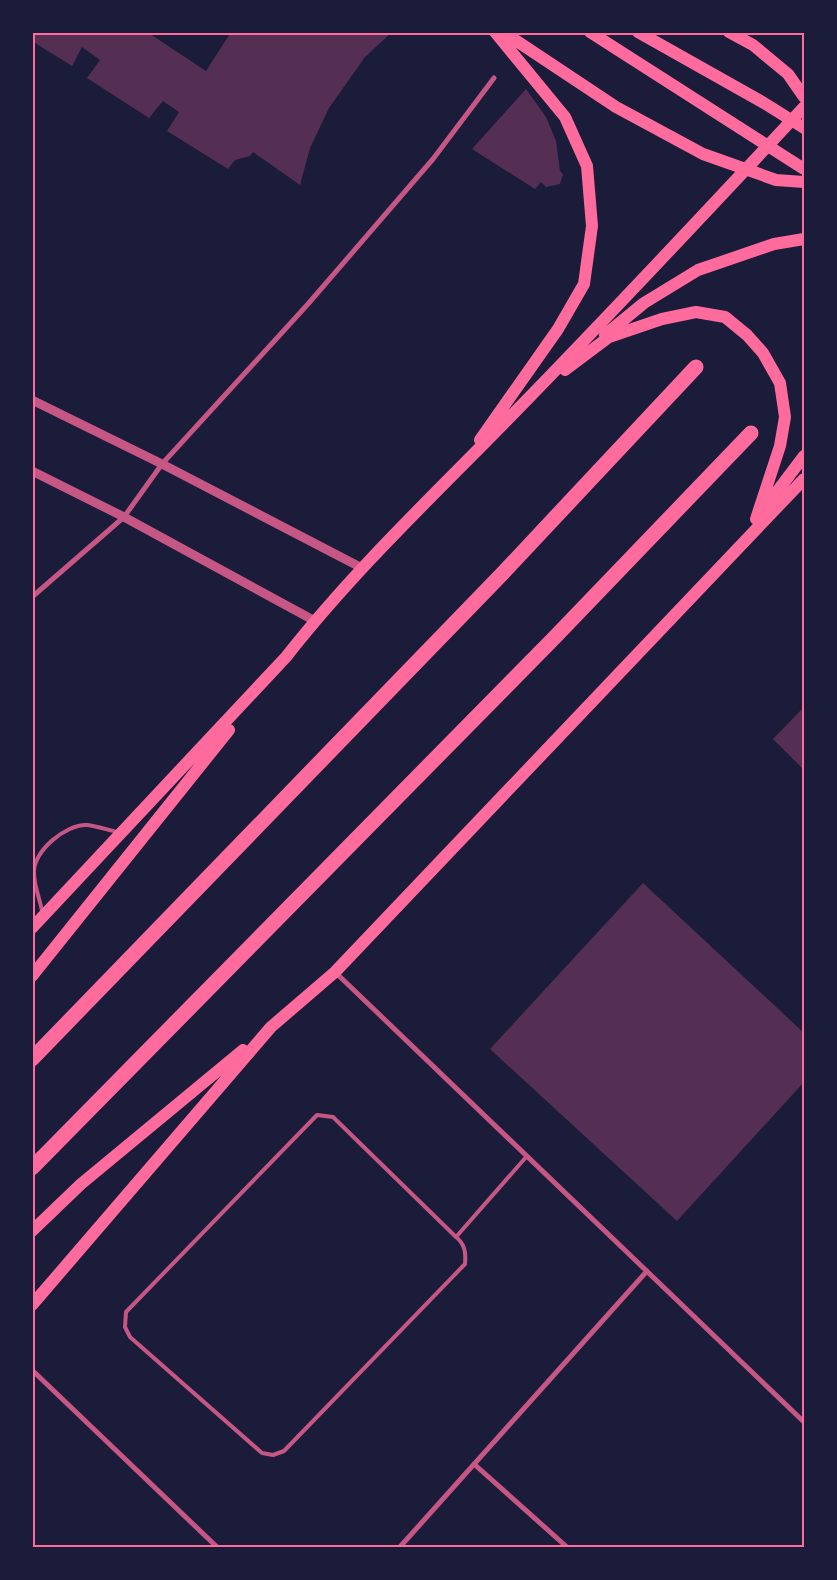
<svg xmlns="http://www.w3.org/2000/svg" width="837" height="1580" font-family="'Sofia Sans Condensed',sans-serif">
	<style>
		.building { fill: #542f53 }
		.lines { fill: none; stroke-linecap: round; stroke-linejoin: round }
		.service { stroke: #c65784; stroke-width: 4 }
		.minor { stroke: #c65784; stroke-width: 5 }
		.tertiary { stroke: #c65784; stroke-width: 9 }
		.primary { stroke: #ff6b9d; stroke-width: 12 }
		.motorway { stroke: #ff6b9d; stroke-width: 15 }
		.neatline { fill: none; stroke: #ff6b9d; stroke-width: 2 }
	</style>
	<rect width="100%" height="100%" fill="#1b1b3a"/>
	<path class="building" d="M32,32H147L206,71L231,32H392L365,57L329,108L310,148L300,185L253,152L250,156L235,160L228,169L167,131L179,112L163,101L149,118L87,78L100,60L82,47L72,66L32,41Z
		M526,89L546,117L556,141L560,171L563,174L560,184L546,187L541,182L535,189L472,149Z
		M804,707V770L773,739Z
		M643,883L804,1033V1082L677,1221L490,1049Z"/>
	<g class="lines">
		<path class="service" d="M42,911C40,899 34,886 34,873C33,851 66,824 87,825C97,826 108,830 117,832
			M456,1237L333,1117L317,1115L126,1312L125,1327L130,1337L262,1453L273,1455L284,1451L465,1264C466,1253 465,1244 456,1237L527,1156"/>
		<path class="minor" d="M32,597L124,517L162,464L308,304L433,159L494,78
			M335,972L804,1422
			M32,1370L218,1548
			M474,1464L568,1548
			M399,1548L647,1271"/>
		<path class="tertiary" d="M32,400L162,464L362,568
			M32,471L124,517L315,621"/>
		<path class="primary" d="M503,32L616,107L703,154L776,180L804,182
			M590,32L804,169
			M638,32L764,103L804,128
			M729,32L753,45L788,74L804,97
			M605,335L644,303L698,270L774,244L804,239
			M565,370L609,337L662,319L696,312L725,317L747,335L763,353L780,383L785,417L780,446L756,519
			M480,440L558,329L584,284L592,226L587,166L565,117L495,32
			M763,510L804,456
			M32,928L286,657C355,569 436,493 514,413C612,313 708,210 804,107
			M32,976L229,730
			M32,1231L81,1184L243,1050
			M32,1305L271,1027L335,972L804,479"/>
		<path class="motorway" d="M32,1059L502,574L696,367
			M32,1168L555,637L751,433"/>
	</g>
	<rect width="837" height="1580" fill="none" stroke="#1b1b3a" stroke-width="68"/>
	<rect x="34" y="34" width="769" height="1512" class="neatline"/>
</svg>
